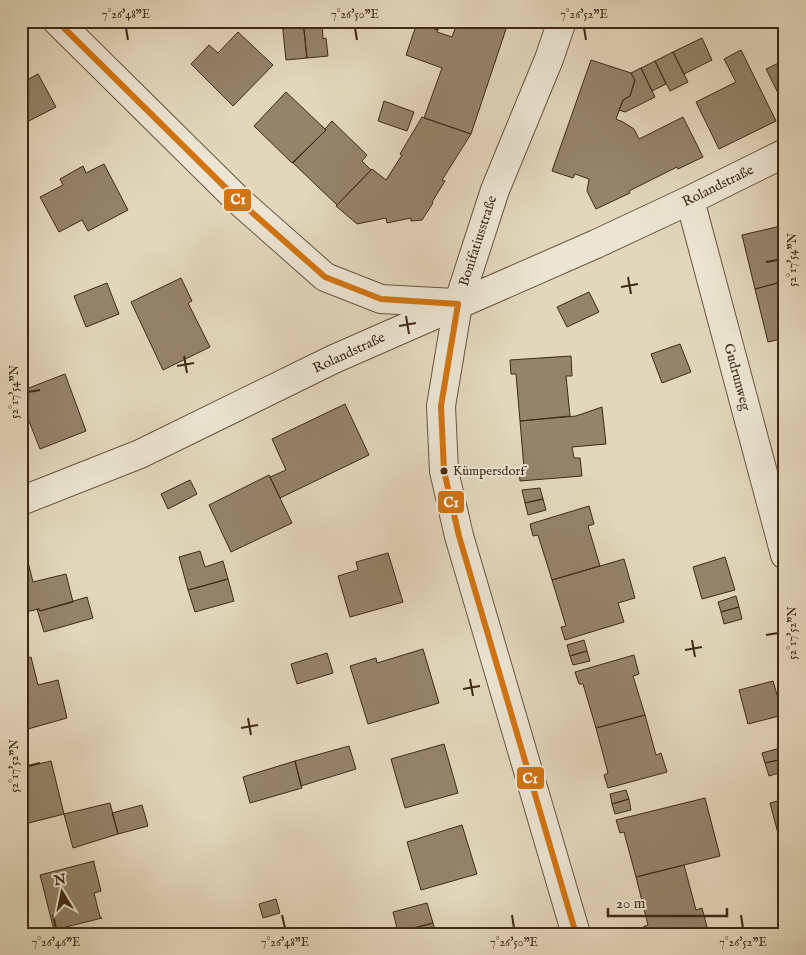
<svg xmlns="http://www.w3.org/2000/svg" width="806" height="955" font-family="'IM FELL English',serif">
	<style>
		.building { fill: #93846a; stroke: #3e2a13 }
		.lines { fill: none; stroke-linecap: round; stroke-linejoin: round }
		.street-casing { stroke: #67553d; stroke-width: 30 }
		.street { stroke: #ece5d3; stroke-width: 28 }
		.bus-1-casing { stroke: #ece5d3; stroke-width: 10 }
		.bus-1 { stroke: #d17412; stroke-width: 6 }
		.ticks { fill: none; stroke: #3e2a13; stroke-width: 2 }
		.bus-dot { fill: #3e2a13; stroke: #ece5d3; stroke-width: 2 }
		.labels { text-anchor: middle; dominant-baseline: central; stroke-width: 4; stroke-linejoin: round; paint-order: stroke }
		.bus-label { font-size: 13px; fill: #3e2a13; stroke: #ece5d3; text-anchor: start }
		.street-label { font-size: 14px; fill: #3e2a13; stroke: #ece5d3 }
		.line-badge { stroke: #ece5d3; stroke-width: 2 }
		.badge-label { font-size: 14px; text-anchor: middle; font-weight: bold; fill: #fff }
		.neatline { fill: none; stroke: #3e2a13; stroke-width: 2 }
		.ticks-label { font-size: 12px; text-anchor: middle; fill: #3e2a13 }
	</style>
	<rect width="100%" height="100%" fill="#e2d7bb"/>
	<filter id="stains"><feTurbulence type="fractalNoise" baseFrequency=".004" numOctaves="4"/><feColorMatrix values="0 0 0 0 .2 0 0 0 0 .09 0 0 0 0 .02 0 0 0 .5 -.17"/></filter>
	<radialGradient id="worn" r=".72"><stop offset=".6" stop-color="#630" stop-opacity="0"/><stop offset="1" stop-color="#630" stop-opacity=".3"/></radialGradient>
	<path class="building" d="M282,21H303L307,58L286,60Z
		M303,21H322L323,39L326,38L328,56L307,58Z
		M403,21H441L438,30L417,23L416,26Z
		M458,21H494L507,26L471,134L424,118L442,68L406,55L417,23L438,30L437,32L452,37Z
		M779,21H785V28L783,29Z
		M238,32L273,65L233,106L191,64L209,45L218,53Z
		M702,38L712,60L684,74L673,52Z
		M741,50L776,121L719,149L696,102L736,82L724,59Z
		M673,52L688,82L670,91L655,61Z
		M591,60L631,73L635,80L630,96L623,100L616,119L623,122L634,129L639,139L683,117L703,157L678,169L677,167L629,191L630,193L596,209L587,191L589,179L575,174L573,178L552,171Z
		M785,60V107L766,69Z
		M655,61L666,84L652,91L641,68Z
		M641,68L655,97L625,112L619,110L623,100L630,96L635,80L631,73Z
		M38,74L56,107L21,125V83Z
		M286,92L326,130L292,163L254,126Z
		M384,101L414,112L407,131L378,121Z
		M422,117L471,134L442,180L445,181L432,202L433,203L422,220L411,221V218L387,223L386,218L357,224L336,206L372,169L386,180L402,155L400,154Z
		M332,121L367,155L362,161L371,170L337,205L293,163L326,130L325,129Z
		M104,164L128,210L88,231L82,220L59,232L40,197L63,185L60,179L83,166L86,173Z
		M785,225V281L755,289L742,235Z
		M181,278L192,301L188,303L210,347L163,370L131,302Z
		M785,281V338L768,342L755,289Z
		M107,283L119,314L86,327L74,296Z
		M589,292L599,312L567,327L557,307Z
		M680,344L691,372L662,383L651,354Z
		M571,356L572,376H566L570,416L520,421L516,374H511L510,360Z
		M21,369L28,388L21,391Z
		M785,369V386L781,370Z
		M65,374L86,431L40,449L21,401V391Z
		M345,404L369,455L280,498L270,477L286,470L272,439Z
		M602,407L606,444L572,447L574,458H580L582,476L520,481L519,469L524,468L520,421L576,416Z
		M269,475L292,523L231,552L209,505Z
		M190,480L197,494L168,509L161,494Z
		M540,488L543,499L525,503L522,490Z
		M543,499L546,510L528,515L525,503Z
		M589,506L594,524L588,526L600,566L552,580L538,535L533,536L530,524Z
		M25,550L33,582L66,574L73,602L40,611L39,609L21,613V551Z
		M200,551L205,567L223,561L228,579L188,590L179,557Z
		M388,553L403,602L350,617L338,576L358,570L356,562Z
		M725,557L735,590L702,599L693,567Z
		M624,559L635,598L618,603L624,622L565,640L561,627L566,626L552,580Z
		M228,579L234,601L195,612L188,590Z
		M736,596L739,607L721,612L718,602Z
		M87,597L93,618L44,632L37,609H39L40,611Z
		M739,607L742,619L724,624L721,612Z
		M584,640L587,651L570,656L567,645Z
		M423,649L439,703L368,724L350,666L376,658L377,663Z
		M587,651L590,661L573,665L570,656Z
		M327,653L333,673L297,684L291,664Z
		M634,655L639,674L633,676L645,715L596,728L583,684H579L575,672Z
		M31,657L38,685L58,680L67,718L21,731V660Z
		M773,681L783,715L748,724L739,690Z
		M645,715L656,755L661,753L667,772L608,788L604,775L608,773L596,728Z
		M444,744L458,793L405,808L391,759Z
		M349,746L356,769L301,786L295,761Z
		M780,748L783,759L765,763L762,753Z
		M783,759L785,771L769,776L765,763Z
		M51,761L64,814L21,825V768Z
		M295,761L302,788L250,803L243,777Z
		M626,790L629,799L612,804L610,794Z
		M705,798L720,856L636,877L624,832L620,833L616,820Z
		M629,799L631,810L615,814L612,804Z
		M785,799V839L780,841L770,803Z
		M110,803L118,834L73,848L64,814Z
		M142,805L148,826L118,834L112,813Z
		M462,825L477,874L421,890L407,842Z
		M94,861V863L101,891L94,893L100,917L102,918L54,930L40,875Z
		M684,865L696,910L702,908L707,927L680,934H645L643,927L648,925L636,877Z
		M276,899L280,913L263,918L259,904Z
		M427,903L433,923L398,932L393,912Z
		M433,923L436,934H393L398,932Z"/>
	<g class="lines">
		<g class="street-casing">
			<path id="street" d="M57,21L239,201L325,277L381,299L454,303
				M562,21L549,59L495,190L458,304L441,406L444,471L459,536L576,934
				M690,200L785,555
				M21,501L140,454L334,359L596,244L690,200L785,153"/>
		</g>
		<use href="#street" class="street"/>
		<g class="bus-1-casing">
			<path id="bus-1" d="M57,21L239,201L325,277L381,299L458,304
				M458,304L441,406L444,471L459,536L576,934"/>
		</g>
		<use href="#bus-1" class="bus-1"/>
	</g>
	<path class="ticks" d="M126,28L128,40M355,28L357,40M584,28L586,40M766,262L778,260M628,277L631,294M621,287L638,284M406,316L409,334M399,326L416,323M184,356L187,373M177,366L194,363M28,392L40,390M766,635L778,633M692,640L695,657M685,650L702,647M470,679L473,696M463,689L480,686M248,718L251,735M241,728L258,725M28,766L40,763M53,915L56,928M282,915L285,928M512,915L514,928M741,915L743,928"/>
	<circle class="bus-dot" cx="444" cy="471" r="4.5"/>
	<g class="labels">
		<g class="bus-label">
			<text x="453" y="471">Kümpersdorf</text>
		</g>
		<g class="street-label">
			<text transform="translate(718 186) rotate(-26)">Rolandstraße</text>
			<text transform="translate(478 241) rotate(-72)">Bonifatiusstraße</text>
			<text transform="translate(349 353) rotate(-25)">Rolandstraße</text>
			<text transform="translate(737 377) rotate(75)">Gudrunweg</text>
		</g>
	</g>
	<g class="line-badge">
		<rect x="223" y="188" width="29" height="24" rx="5" fill="#d17412"/>
		<rect x="437" y="490" width="28" height="24" rx="5" fill="#d17412"/>
		<rect x="516" y="766" width="29" height="24" rx="5" fill="#d17412"/>
	</g>
	<g class="badge-label">
		<text x="238" y="204">C1</text>
		<text x="451" y="507">C1</text>
		<text x="530" y="783">C1</text>
	</g>
	<rect width="806" height="955" fill="none" stroke="#e2d7bb" stroke-width="55"/>
	<g transform="translate(62 892) rotate(350)" stroke="#ece5d3" stroke-width="4" paint-order="stroke">
	<path d="M0-4L9 19L0 12L-9 19Z" fill="#3e2a13"/>
	<text y="-8" font-size="14" font-weight="bold" text-anchor="middle" fill="#3e2a13">N</text>
	</g>
	<path d="M608 908v8h119v-8" fill="none" stroke="#3e2a13" stroke-width="2.5"/>
	<text x="616" y="908" font-size="15" fill="#3e2a13" stroke="#ece5d3" stroke-width="4" paint-order="stroke">20 m</text>
	<rect x="28" y="28" width="750" height="900" class="neatline"/>
	<g class="ticks-label">
		<text x="126" y="18">7°26'48"E</text>
		<text x="355" y="18">7°26'50"E</text>
		<text x="584" y="18">7°26'52"E</text>
		<text transform="translate(792 260) rotate(-90)" y="4">52°17'54"N</text>
		<text transform="translate(14 392) rotate(-90)" y="4">52°17'54"N</text>
		<text transform="translate(792 633) rotate(-90)" y="4">52°17'52"N</text>
		<text transform="translate(14 766) rotate(-90)" y="4">52°17'52"N</text>
		<text x="56" y="946">7°26'46"E</text>
		<text x="285" y="946">7°26'48"E</text>
		<text x="514" y="946">7°26'50"E</text>
		<text x="743" y="946">7°26'52"E</text>
	</g>
	<rect width="100%" height="100%" filter="url(#stains)"/>
	<rect width="100%" height="100%" fill="url(#worn)"/>
</svg>
